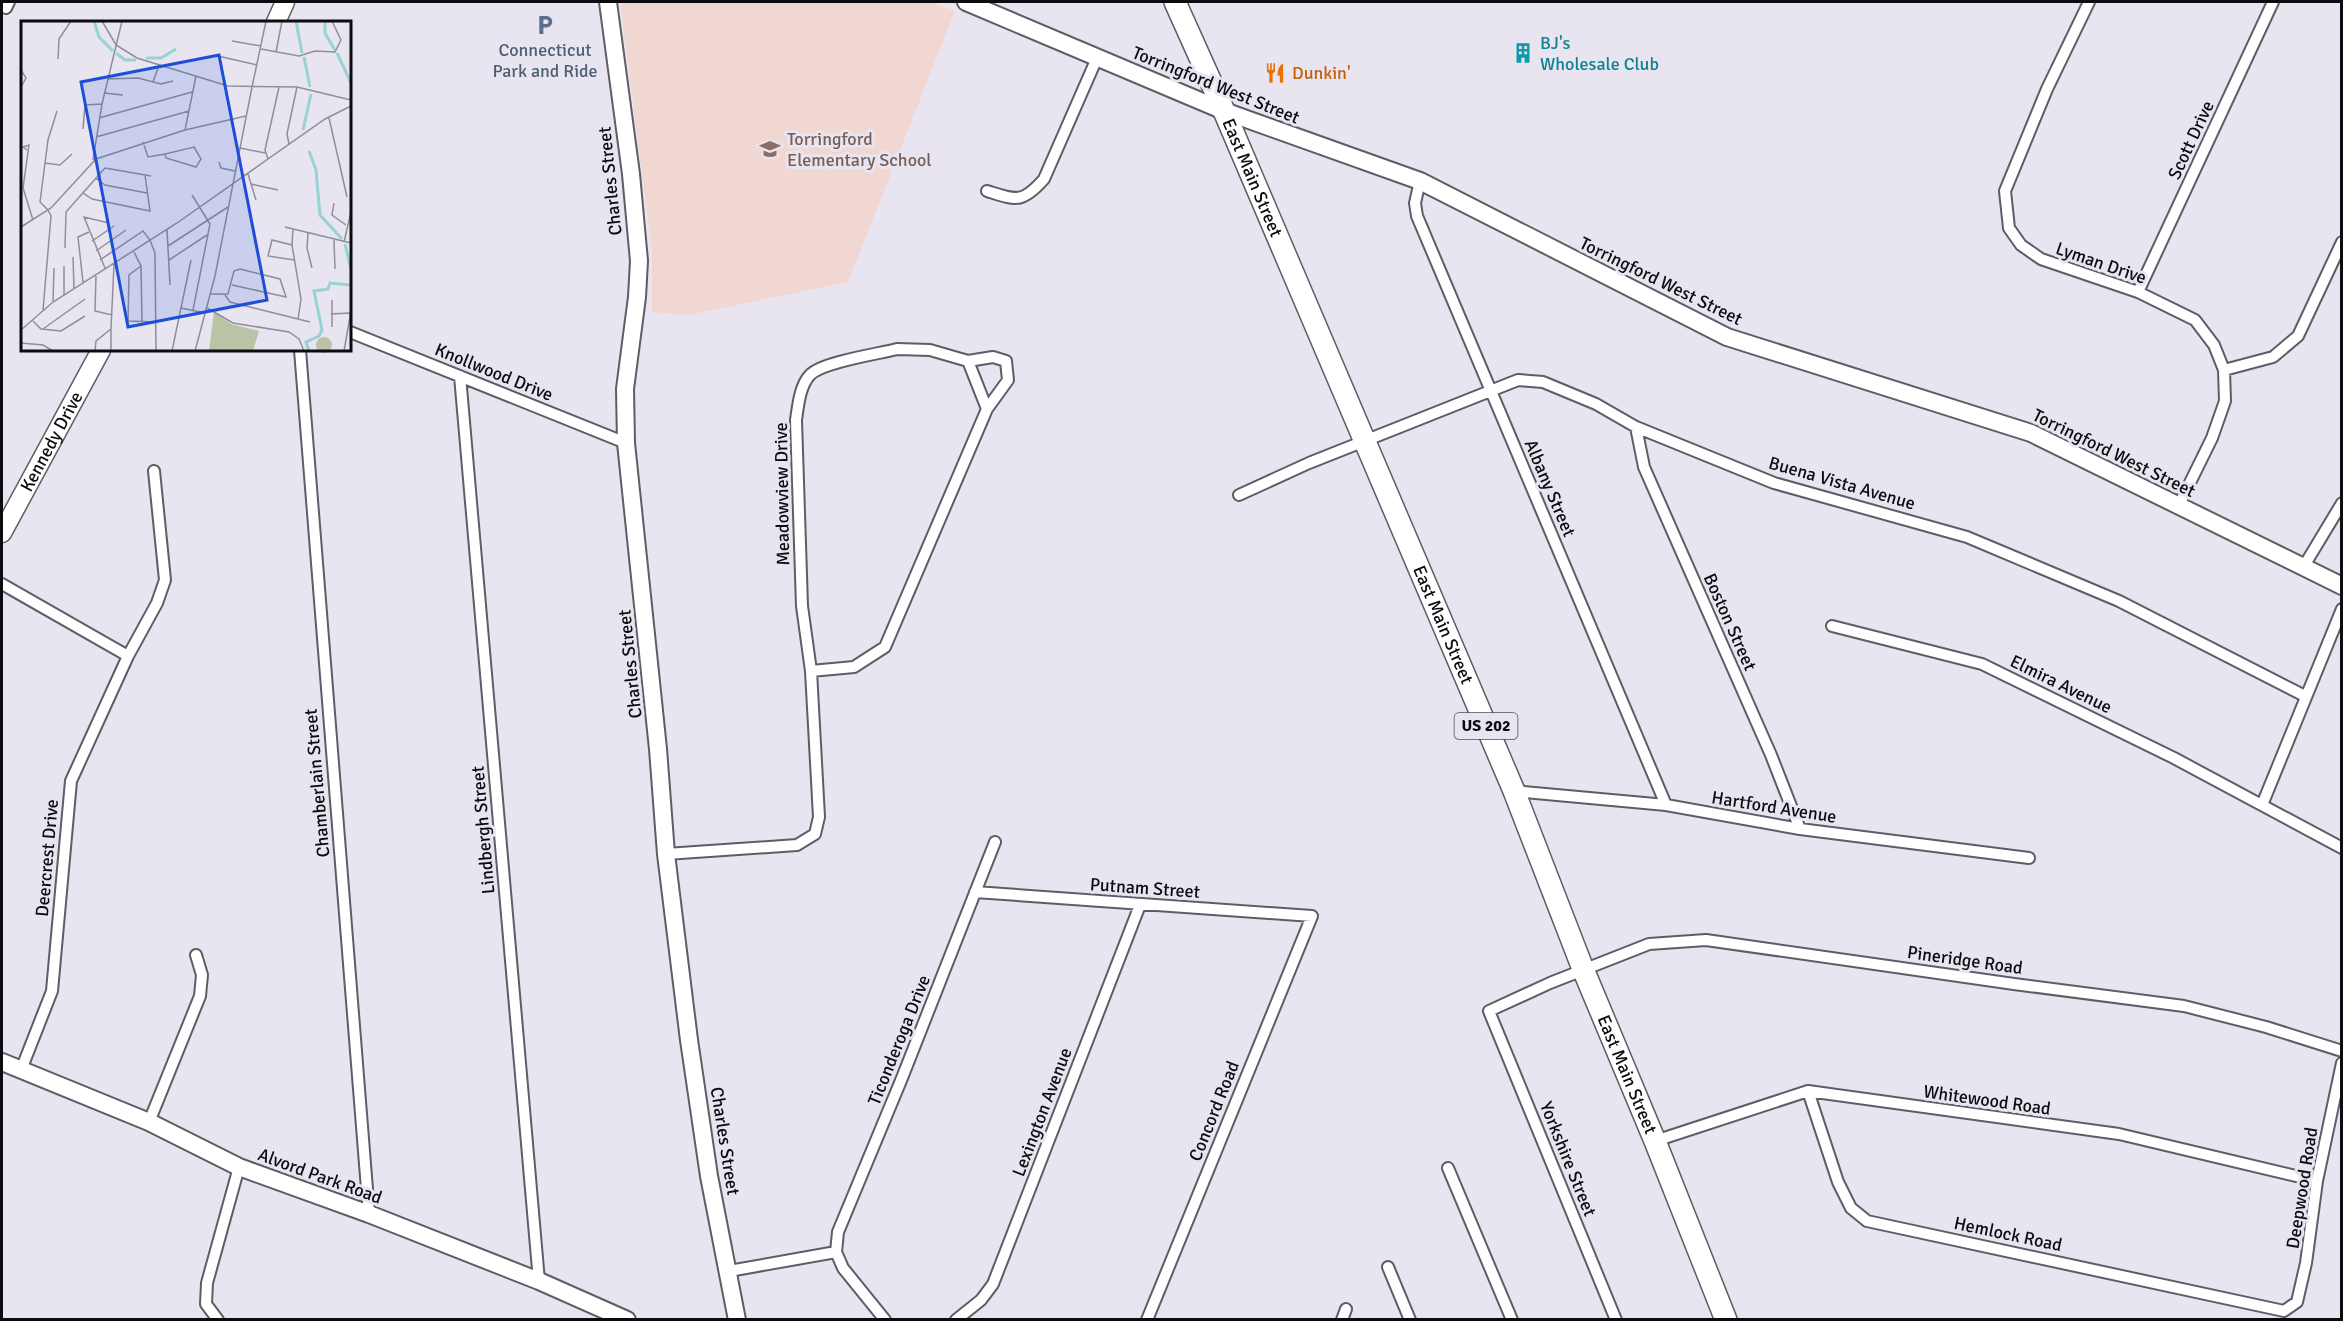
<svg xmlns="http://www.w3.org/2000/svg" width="2343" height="1321" font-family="Signika,sans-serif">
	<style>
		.education { fill: #f1d7d2 }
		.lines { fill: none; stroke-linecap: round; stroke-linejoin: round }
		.street-casing { stroke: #5f5c66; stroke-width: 14 }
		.secondary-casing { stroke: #5f5c66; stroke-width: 20 }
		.primary-casing { stroke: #5f5c66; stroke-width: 21 }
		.highway-casing { stroke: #5f5c66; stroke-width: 24 }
		.street { stroke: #fff; stroke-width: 10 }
		.secondary { stroke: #fff; stroke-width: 16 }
		.primary { stroke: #fff; stroke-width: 18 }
		.highway { stroke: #fff; stroke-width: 21 }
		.labels { text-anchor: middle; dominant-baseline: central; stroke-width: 6; stroke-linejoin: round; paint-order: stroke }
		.shield { fill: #e8e5f1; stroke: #4e4c53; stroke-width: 1.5 }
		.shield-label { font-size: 16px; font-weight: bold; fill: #0c0b0f }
		.culture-label { font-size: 18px; fill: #0d838f; stroke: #e8e5f1; text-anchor: start }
		.service-label { font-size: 18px; fill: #4e5e75; stroke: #e8e5f1 }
		.food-label { font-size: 18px; fill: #c56008; stroke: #e8e5f1; text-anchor: start }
		.street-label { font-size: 18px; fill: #0c0b0f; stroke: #e8e5f1 }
		.education-label { font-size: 18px; fill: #785e54; stroke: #e8e5f1; text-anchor: start }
		.inset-river { fill: none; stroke: #97d3d3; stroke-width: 3 }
		.inset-road { fill: none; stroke: #908e97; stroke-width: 1.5 }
		.view { fill: #1d4ed8; fill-opacity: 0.15; stroke: #1d4ed8; stroke-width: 3 }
		.inset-edge { fill: none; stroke: #0c0b0f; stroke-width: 3 }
	</style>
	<rect width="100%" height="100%" fill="#e8e5f1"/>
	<path class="education" d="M620,2H930L955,11L848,282L688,315L652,312V253Z"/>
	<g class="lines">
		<g class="street-casing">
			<path id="street" d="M2089,2L2047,89L2005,191L2009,228L2021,245L2041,259L2138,292L2195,320L2214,345L2224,370L2225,401L2212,438L2179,505
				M6,8L9,2
				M1420,181L1415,203L1417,216L1666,805
				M987,191C1016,200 1022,204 1044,179L1097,58
				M2138,292L2273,2
				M350,332L626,443
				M897,349L930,350L968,361L987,409L885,647L854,667L811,671L802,606L796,420C798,406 800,385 810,375C822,362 878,354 897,349Z
				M300,350L369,1214
				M968,361L993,357L1006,361L1008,380L987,409
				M2224,370L2273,357L2298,336L2342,242
				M460,376L539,1281
				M1636,427L1644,467L1771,755L1800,829
				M1239,495L1309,463L1518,380L1543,382L1596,404L1636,427L1774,483L1967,537L2119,601L2305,696
				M2304,566L2342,503
				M2,584L128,656
				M1832,626L1982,664L2174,758L2342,848
				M1514,791L1666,805L1800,829L2029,858
				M2262,805L2342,609
				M666,854L797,845L815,834L819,817L811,671
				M975,892L1312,916L1147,1320
				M21,1070L52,991L71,781L128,656L157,603L165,580L154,471
				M1808,1091L1838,1182L1851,1208L1867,1221L2284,1311L2297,1302L2306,1263L2317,1181L2342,1063
				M149,1122L200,996L202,975L196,955
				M1655,1141L1808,1091L2119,1134L2317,1181
				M1448,1168L1512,1320
				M836,1252L838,1232L902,1078L995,842
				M836,1252L843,1268L885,1320
				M1388,1267L1410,1320
				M729,1271L836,1252
				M218,1320L206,1304L207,1283L239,1167
				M956,1320L981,1300L993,1284L1140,905
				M1342,1320L1346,1309
				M1616,1320L1489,1011L1550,983L1649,944L1706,940L2014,984L2184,1006L2266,1027L2342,1051"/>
		</g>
		<g class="secondary-casing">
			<path id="secondary" d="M608,2L631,174L639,261L637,297L625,389L626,443L658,749L666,854L689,1040L709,1176L737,1320
				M966,2L1224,111L1420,181L1727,337L2031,433L2342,586
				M2,1062L149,1122L239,1167L369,1214L539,1281L627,1320"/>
		</g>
		<g class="primary-casing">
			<g id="primary">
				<path d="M276,22L285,2"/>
				<path id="s1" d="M2,533L101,350"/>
			</g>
		</g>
		<g class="highway-casing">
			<g id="highway">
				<path id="s2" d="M1175,2L1224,111L1514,791L1583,969L1655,1141L1726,1320"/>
			</g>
		</g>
		<use href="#street" class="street"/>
		<use href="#secondary" class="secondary"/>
		<use href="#primary" class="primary"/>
		<use href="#highway" class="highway"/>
	</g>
	<defs>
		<g id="parking-bare" transform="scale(1.62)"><path d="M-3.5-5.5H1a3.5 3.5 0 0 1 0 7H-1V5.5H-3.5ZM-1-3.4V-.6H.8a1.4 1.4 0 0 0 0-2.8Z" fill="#5c6f8a" stroke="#e8e5f1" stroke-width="2.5" paint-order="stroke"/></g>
		<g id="building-bare" transform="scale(1.62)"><path d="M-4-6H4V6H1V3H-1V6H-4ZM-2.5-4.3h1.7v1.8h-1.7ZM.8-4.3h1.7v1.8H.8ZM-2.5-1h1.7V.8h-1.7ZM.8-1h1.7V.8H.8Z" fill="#0f9aa8" stroke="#e8e5f1" stroke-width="2.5" paint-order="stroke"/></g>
		<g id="restaurant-bare" transform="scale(1.62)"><path d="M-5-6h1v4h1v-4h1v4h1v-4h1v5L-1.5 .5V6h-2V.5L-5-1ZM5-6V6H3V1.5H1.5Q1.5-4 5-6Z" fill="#e8710a" stroke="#e8e5f1" stroke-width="2.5" paint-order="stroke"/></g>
		<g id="school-bare" transform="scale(1.62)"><path d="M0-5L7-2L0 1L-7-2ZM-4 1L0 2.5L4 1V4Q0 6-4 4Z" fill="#8d6e63" stroke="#e8e5f1" stroke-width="2.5" paint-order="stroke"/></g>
	</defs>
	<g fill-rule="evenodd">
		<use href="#parking-bare" x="545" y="25"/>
		<use href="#building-bare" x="1523" y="53"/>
		<use href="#restaurant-bare" x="1275" y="73"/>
		<use href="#school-bare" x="770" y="149"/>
	</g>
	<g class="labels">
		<rect class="shield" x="1454.5" y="713" width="63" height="26" rx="4.5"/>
		<g class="shield-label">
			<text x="1486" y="726">US 202</text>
		</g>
		<g class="culture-label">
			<text x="1540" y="43">BJ's<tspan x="1540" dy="21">Wholesale Club</tspan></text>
		</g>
		<g class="service-label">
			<text x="545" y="50">Connecticut<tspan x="545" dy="21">Park and Ride</tspan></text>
		</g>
		<g class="food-label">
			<text x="1292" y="73">Dunkin'</text>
		</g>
		<g class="street-label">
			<text transform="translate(1216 85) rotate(22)">Torringford West Street</text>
			<text transform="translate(2191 140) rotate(-65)">Scott Drive</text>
			<text stroke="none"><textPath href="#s2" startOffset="192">East Main Street</textPath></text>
			<text transform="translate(610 181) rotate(-96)">Charles Street</text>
			<text transform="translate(2101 263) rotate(19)">Lyman Drive</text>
			<text transform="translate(1661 281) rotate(26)">Torringford West Street</text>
			<text transform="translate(494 372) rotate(22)">Knollwood Drive</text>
			<text stroke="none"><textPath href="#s1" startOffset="104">Kennedy Drive</textPath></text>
			<text transform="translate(2114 453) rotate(26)">Torringford West Street</text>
			<text transform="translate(1842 483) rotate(16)">Buena Vista Avenue</text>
			<text transform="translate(1550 488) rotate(67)">Albany Street</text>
			<text transform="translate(782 494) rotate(-91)">Meadowview Drive</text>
			<text transform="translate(1730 622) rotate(66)">Boston Street</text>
			<text stroke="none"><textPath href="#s2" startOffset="678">East Main Street</textPath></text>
			<text transform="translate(630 664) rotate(-96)">Charles Street</text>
			<text transform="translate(2061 684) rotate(26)">Elmira Avenue</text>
			<text transform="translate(317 783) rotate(-95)">Chamberlain Street</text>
			<text transform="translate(1774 807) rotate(9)">Hartford Avenue</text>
			<text transform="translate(483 830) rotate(-95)">Lindbergh Street</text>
			<text transform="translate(47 858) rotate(-85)">Deercrest Drive</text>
			<text transform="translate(1145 888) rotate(4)">Putnam Street</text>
			<text transform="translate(1965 960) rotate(8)">Pineridge Road</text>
			<text transform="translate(899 1040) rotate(-68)">Ticonderoga Drive</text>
			<text stroke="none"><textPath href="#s2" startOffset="1164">East Main Street</textPath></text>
			<text transform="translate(1987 1100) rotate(8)">Whitewood Road</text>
			<text transform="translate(1214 1111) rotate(-68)">Concord Road</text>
			<text transform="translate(1042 1112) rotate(-69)">Lexington Avenue</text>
			<text transform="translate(725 1141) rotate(81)">Charles Street</text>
			<text transform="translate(1568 1159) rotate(68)">Yorkshire Street</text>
			<text transform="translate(320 1176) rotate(20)">Alvord Park Road</text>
			<text transform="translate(2302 1188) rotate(-81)">Deepwood Road</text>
			<text transform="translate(2008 1234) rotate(12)">Hemlock Road</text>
		</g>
		<g class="education-label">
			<text x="787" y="139">Torringford<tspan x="787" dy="21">Elementary School</tspan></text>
		</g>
	</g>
	<g transform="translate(21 21)">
		<rect width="330" height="330" fill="#e8e5f1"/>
		<path d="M193,291L210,303L238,310L232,330H188Z" fill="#bac3a5"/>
		<path d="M295 324a8 8 0 1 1 16 0a8 8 0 1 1-16 0Z" fill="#bac3a5"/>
		<path class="inset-river" d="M73,0L78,16L92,30M275,0L281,32M304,0V12L314,29M95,32L104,39H115M316,32L330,62M283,36L289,66M125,37H140L155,28M282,109L290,73M288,130L295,149L299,194L321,218M324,223L330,248M288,330L285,321L298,315L301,309L293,270L307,268L309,262L330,264"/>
		<path class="inset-road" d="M81,0L95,24L116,37L207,65L276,66L330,79M211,20L240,25M240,28L278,35L294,30L314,31L320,19L311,0M255,31L261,0M197,35L236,44M37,38L38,18L50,0M0,49L5,57L0,66M86,58L117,57L140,63L152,60M132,61L138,44M231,66L245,0M83,72L102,74M78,97L171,71M308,97L326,176M62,108L64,84L81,83M164,109L175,55M75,116L168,90M122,121L127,136L144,133M268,123L266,113L276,66M173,126L180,138L175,146L145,137L144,133ZM219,127L244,132M6,129L2,126L8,124L2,167L12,199M247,138L244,129L258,66M72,139L81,83L101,0M198,141L200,147L214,150M24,142L39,144L51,133M84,147L130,155M227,153L235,179M75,157L84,164L126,172M230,163L257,169M62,172L71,178L129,190L124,154M171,174L189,203L172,289M313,182L311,194L325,204M27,189L19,181L27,119L36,90M45,191L84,147M0,206L30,187L75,138L164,109L225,95M264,206L330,222M272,208L271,224L280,278L277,298M146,209L149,264M287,212L286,227L291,247M313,219L314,248M71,220L93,205M323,221L330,191M271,224L251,219L247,235L273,239M147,225L207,186M44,227L45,191M75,230L105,209M113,231L120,245L121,301M52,236L53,267M79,239L122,210L129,219L134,232L135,330M148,239L186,214M120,245L108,254L107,300L135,301M84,247L63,196L88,202M75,255L74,290L91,294M62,261L57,216L68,211M190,273H207L213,250L219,248L259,258L265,276L211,264M43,274V245M204,274L209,281L289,301M32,280L33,247M160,287L184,292M186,287L212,302L268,311L278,318L283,330M22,289L30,195L27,189M310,293L329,292M12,300L20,308L40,310L64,295M311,306V279M22,308L64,278M90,308V330M0,309L32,281L156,202L304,98L330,85M0,322L22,324L32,330M74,330L75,320L90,308L93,243M151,330L170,239M174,330L194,255L231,66M323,330L330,290"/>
		<path class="view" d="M198,34L246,279L107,306L60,61Z"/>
		<rect width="330" height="330" class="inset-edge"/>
	</g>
	<rect width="2343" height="1321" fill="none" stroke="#0c0b0f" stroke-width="6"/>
</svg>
